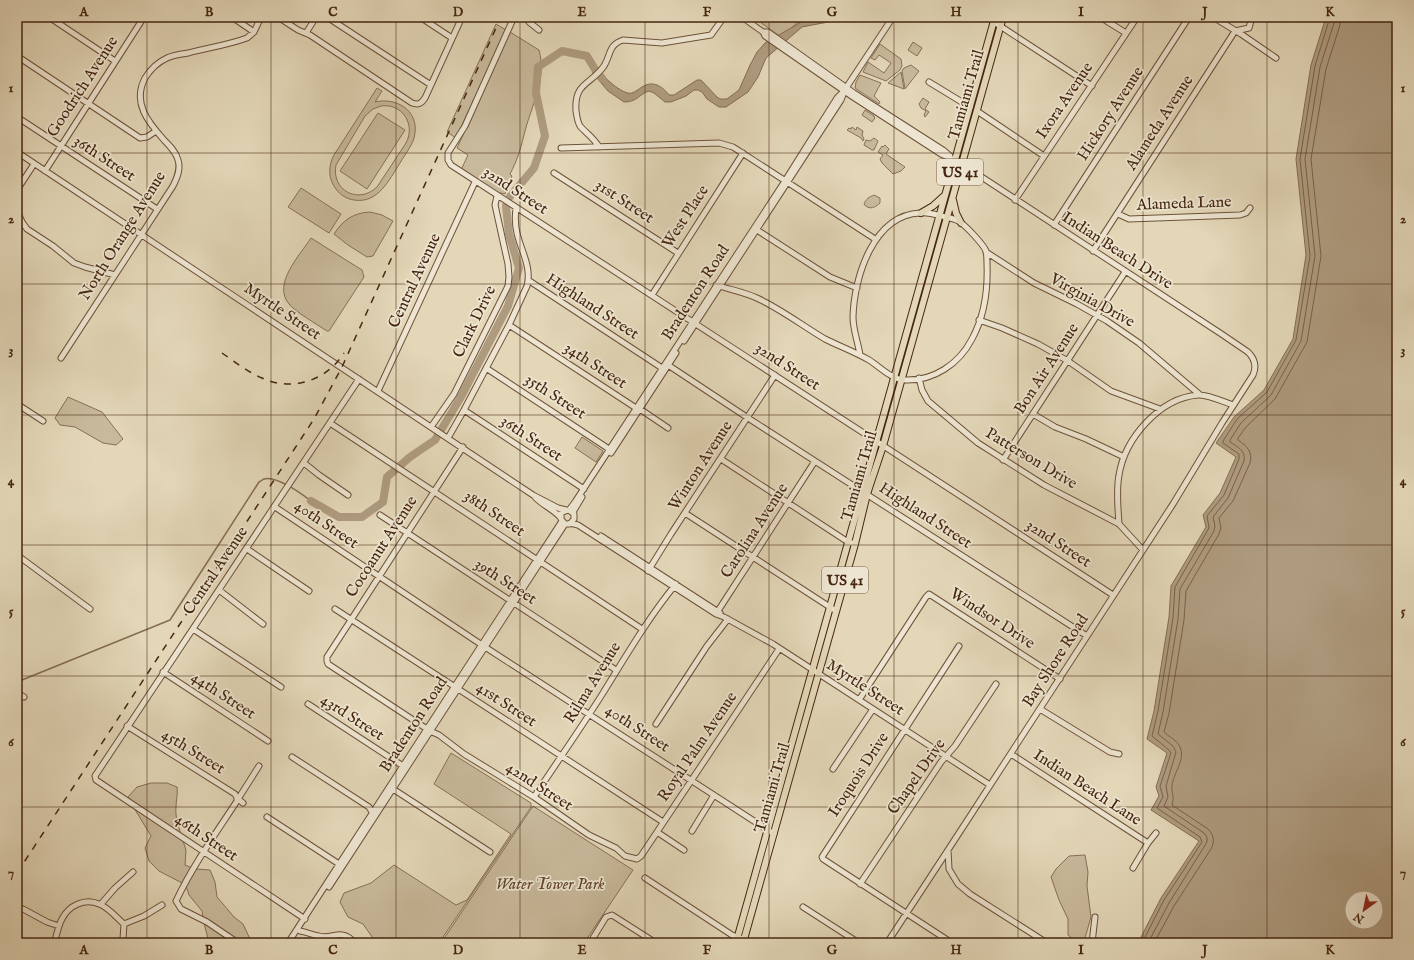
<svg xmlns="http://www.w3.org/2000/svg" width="1414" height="960" font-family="'IM FELL English',serif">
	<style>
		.green { fill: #c8b99b; stroke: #877056; fill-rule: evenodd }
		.water { fill: #ae9b7f; stroke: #846c53; fill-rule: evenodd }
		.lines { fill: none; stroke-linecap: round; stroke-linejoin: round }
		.shore { stroke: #7a6048; stroke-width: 1 }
		.stream { stroke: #846c53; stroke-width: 1.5 }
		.river { stroke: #ae9b7f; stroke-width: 8 }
		.minor-casing { stroke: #6d523a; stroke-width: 7 }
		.major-casing { stroke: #462610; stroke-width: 8 }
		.minor { stroke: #ede5d1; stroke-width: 5 }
		.major { stroke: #e3d7b8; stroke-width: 6 }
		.rail { stroke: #462610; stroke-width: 1.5; stroke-dasharray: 7 7; stroke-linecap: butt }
		.grid { fill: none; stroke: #462610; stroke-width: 1; stroke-opacity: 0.55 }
		.labels { text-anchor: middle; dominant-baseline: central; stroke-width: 3.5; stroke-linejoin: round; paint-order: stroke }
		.shield { fill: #ede5d1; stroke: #785f4a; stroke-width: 1 }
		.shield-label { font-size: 15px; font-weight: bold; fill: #462610 }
		.street-label { font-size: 16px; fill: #462610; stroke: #ede5d1 }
		.park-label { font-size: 16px; font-style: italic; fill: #60432c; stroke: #ede5d1 }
		.neatline { fill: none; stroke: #462610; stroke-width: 1.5 }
		.grid-label { font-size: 13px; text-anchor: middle; font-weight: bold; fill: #462610 }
	</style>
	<rect width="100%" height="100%" fill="#e3d7b8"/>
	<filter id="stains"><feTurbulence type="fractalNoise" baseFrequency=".005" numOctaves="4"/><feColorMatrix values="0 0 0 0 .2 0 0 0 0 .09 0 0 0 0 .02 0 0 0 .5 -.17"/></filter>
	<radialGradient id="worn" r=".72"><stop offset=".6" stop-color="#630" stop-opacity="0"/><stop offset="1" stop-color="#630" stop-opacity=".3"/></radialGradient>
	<path class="green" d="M753,17H810L797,23L781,37Z
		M496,24L506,30L456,138L447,132Z
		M510,32L539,50C547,79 532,104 525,131C521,147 518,159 510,174L512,176L505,194L496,192L461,170L468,155L457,148Z
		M913,42L922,48L917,56L908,50Z
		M880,44L901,59L902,66L900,70L886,81L863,72L868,62L884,73L891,63L879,55L875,60L871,58Z
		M911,65L919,71L905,89L902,71L904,68Z
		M901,72L904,89L888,83Z
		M860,75L881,83L874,96L880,102L879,104L855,88L856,82Z
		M377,88L382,91L375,102C396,97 418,110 415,133C414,144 405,154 400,163C389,180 378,204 354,200C347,199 340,195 336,189C328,179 328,166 334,155ZM381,106C402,103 416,124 406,143L377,187C358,205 331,190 336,165L365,116L373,109Z
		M923,98L929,102L925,109L929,112L925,117L924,115L926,111L921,108L919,104Z
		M865,110L874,116V117L875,118L872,122L862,115Z
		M378,113L405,130L367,189L340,171Z
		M852,127L856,130L857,127L863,131L862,135L864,139L863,141L861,138L847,130L849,128L851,129Z
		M874,138L878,141L874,150H872L864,145L866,140L870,141Z
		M885,145L889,149L886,154L905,167L901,171L893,174L882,163L880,159L883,155L878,152L882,146L883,147Z
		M301,188L341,214L329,233L288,207Z
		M874,195L880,198V203C876,207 869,211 864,204C866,199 869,197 874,195Z
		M370,212L382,215L393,221L373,256L367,257L348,245L334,234C343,220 353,213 370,212Z
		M311,238L362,270L364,277L329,331H327C318,325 294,311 289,304C272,284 300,255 311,238Z
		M68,397L102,412L123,439L116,445L103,443L75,427L60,425L55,418Z
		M582,437L603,451L596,462L575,448Z
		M451,753L531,803V807L439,943H378L375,941L363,924L348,917L340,902L344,893L371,883L394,865L456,905L467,900L511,834L434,784Z
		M151,783H167L177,787C178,795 176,800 176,807C175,816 178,825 181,834L129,799L128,797L137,787Z
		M533,806L633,870L584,943H441Z
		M134,808L183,841L186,850L185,865L192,868L182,883L159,871L149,861L145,848L151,836Z
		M1085,855L1088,872L1087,886L1091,917L1085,938L1078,943L1068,935V919L1059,900L1051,877L1056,869L1069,856Z
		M196,869L210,870L215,882L217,897L234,917L243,924L252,943H242L203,917L202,911L189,895L186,886Z
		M204,923L234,943H209Z"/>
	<path class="water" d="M810,17H847L828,22L802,27L766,58L758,77L748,92L726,107H719L707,99L702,92L698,90H694L686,96L671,102H665L654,93L649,91C638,95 637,102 624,102L608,91L592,72L597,68C601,75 623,96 632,93C635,92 639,89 642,87C653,80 662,86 669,95H674L697,80H701L717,97L720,99H727L739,90L750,65L757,52L765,43Z
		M1326,17H1397V943H1138L1161,898L1199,841L1151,810L1159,796L1156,787L1167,753L1147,739L1154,711L1169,617L1171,586L1206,527L1203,515L1220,493L1236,457L1216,443L1234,417L1264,390L1293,339L1306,255L1296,159L1311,65ZM1352,898H1376V922H1352Z"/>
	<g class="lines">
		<path class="shore" d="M1142,943L1164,900L1202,842L1200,837L1157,808L1163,797L1160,786L1171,753L1169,750L1152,736L1158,711L1173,618L1175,587L1209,528L1207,516L1224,495L1239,459V454L1223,443V441L1237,419L1267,392L1296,340L1310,256L1300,159L1315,66L1330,17
			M1148,943L1169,903L1207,842V837L1204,833L1164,806L1168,797L1166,786L1176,752L1173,746L1158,734L1163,712L1178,619L1180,589L1214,531L1215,526L1213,517L1228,498L1244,461C1246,451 1238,447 1230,442V440L1241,423L1271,395L1301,341L1315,256L1305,159L1320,67L1334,23L1335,17
			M1154,943L1174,906L1211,849C1215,842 1214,835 1208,829L1172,805C1175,795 1171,794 1172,786C1173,773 1186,760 1180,747C1177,740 1169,737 1164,732L1169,713L1184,620L1186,591L1219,534L1221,528L1219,518L1233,501L1250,463C1253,452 1247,446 1238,440V438L1246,427L1275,399L1307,342L1321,256L1311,159L1326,69L1340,25L1341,17"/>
		<path class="stream" d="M17,682L170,620L259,482C261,481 262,480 264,479C276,475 302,494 311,501"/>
		<path class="river" d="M508,199L534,168L545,136L536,93L538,67L562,51L587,56L596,71L602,78
			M311,501L339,517H362L383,502L387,477L410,457L435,440L461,397L508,306L519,268L509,234L506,206"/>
		<g class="minor-casing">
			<path id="minor" d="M49,17L115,61
				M232,17L254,32
				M278,17L298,30L310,35L412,103C418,105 421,104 425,98L462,17
				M327,17L431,85
				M420,17L452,38
				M514,17L465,126L448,153V160L451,165L1113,595
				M529,17V22L539,30
				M742,17L763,32L765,36L853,97L941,154L955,160L974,172L1220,333L1248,352C1255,359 1257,366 1253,375L1222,423L1173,504L948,850L949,869L958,884L970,894L1047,943
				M1100,17L1126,33
				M1213,17L1241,34L1276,58
				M994,22L1092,86
				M763,32H768L778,39L854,93L943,150L950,156
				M306,33L316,17
				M17,56L140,138L147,137L156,131
				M929,82L970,107
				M977,111L1044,156
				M17,117L157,209
				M599,147C594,138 586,133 580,126C577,121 577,116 576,111C574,82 591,85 604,66C611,55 608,45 623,40L662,43L711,35L724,17
				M561,148L719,143L733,147L875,239
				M17,152L533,495L558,508L566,510
				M45,171L144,17
				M554,173L678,253
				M17,190L34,164
				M1015,200L1137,17
				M17,211L22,222L27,229L53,246L74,263L85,267L115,275
				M1118,214L1129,219L1240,215L1246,213L1250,208
				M1054,225L1189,17
				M757,230L830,277L857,288
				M1093,251L1235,31L1249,28L1252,17
				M986,252L1034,283L1077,304L1107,321L1139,343L1199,394
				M528,280L662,368
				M716,285C731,290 745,292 759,299C782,310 803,326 825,339C839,346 855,352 869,360C879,366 892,380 905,380C934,381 959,364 972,339C984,317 988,289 987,264C987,260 987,255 986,251C983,244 967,227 960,222C956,219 951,218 945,217C937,215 928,212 920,213C873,215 854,278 853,317C853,330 858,342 860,355
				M652,295L743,153
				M979,320L1002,328L1038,344L1068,361L1111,391L1160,409
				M509,325L636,408L640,409L668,428
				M684,341L841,100L844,92
				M61,358L173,186C177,178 181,169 178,160C176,152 170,146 164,140C148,122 132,103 145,78C150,70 158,62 167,58C173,55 181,54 188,53C207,48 228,45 247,38L254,32L261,17
				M668,365L748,418L1087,636
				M486,368L609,449
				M919,378L922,390L928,401L978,443L1044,485L1119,524L1143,550
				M378,391L475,182
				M17,404L43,421
				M464,410L584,489
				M1033,414L1055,427L1086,439L1124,457
				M330,423L642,629
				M431,427L454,394L508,286L509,277L508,264L495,205L497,196
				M448,438L464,410L509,325L527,286C532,267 521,251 517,233C515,225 515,216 516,208
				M611,453L676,353
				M721,459L848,542L855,544
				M1003,460L1125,272
				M304,463L319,475L348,495
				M535,497C542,505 553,509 560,517
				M275,507L482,645
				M569,510L574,514V519L570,524H565L561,519V513L565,511L569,510L575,502L783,184L837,98L844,91L893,17
				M573,512L582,497
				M685,513L836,611
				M380,515L616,670
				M570,523L578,525L716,614L724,617L773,644L990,785
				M1119,524C1118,507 1116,491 1119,475C1125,438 1160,398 1198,395C1207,394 1224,402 1233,405
				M601,536L720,613
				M247,549L309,591
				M17,555L90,609
				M648,571L671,534L775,375
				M219,590L263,624
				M335,609L663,822
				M716,614L815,461
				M193,629L281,687
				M485,647L774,834
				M163,672L268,741
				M17,693L24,697
				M859,700L926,597L929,594L1060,679
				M308,704L403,766
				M1040,709L1110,752L1119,754
				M656,724L707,646L728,619
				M127,726L235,794L237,798L243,803
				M427,729L328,664L327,661V657L463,447
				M430,731L439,735L464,754L534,797L589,835L616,848L625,856L637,859L641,856L779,649
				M1011,754L1148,843
				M292,757L369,807L372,812
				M833,769L873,709
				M393,789L490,852
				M17,795L19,801L17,805
				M534,797C557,762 581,728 603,693C626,656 648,618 676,584
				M267,817L339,864
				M692,831L714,795
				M657,832L684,850
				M1133,868L1148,843L1156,833
				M645,878L732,935L753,943
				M860,884L941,762L955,746L996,684
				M329,887L565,524
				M101,904L115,888L133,872
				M803,907L859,943
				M23,909L47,922L59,926
				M305,919L96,780L95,776L359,379
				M124,924L144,916L162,905
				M300,931C307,932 312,935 319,936C333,940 341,927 355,943
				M54,943C57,935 58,926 62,919C69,905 85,898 99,904C108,907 117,918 124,924L123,939L124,943
				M238,943L207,922L181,909L176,901C193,865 216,833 237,801V798L240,796L259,766
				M288,943L562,521
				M590,943L606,917L612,915L656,943
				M887,943L948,850
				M952,943L823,859L822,857L959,646
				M1092,943L1095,917"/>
		</g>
		<g class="major-casing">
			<path id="major" d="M953,200L956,213L961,223
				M921,213L933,206L944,196
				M736,943L995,17
				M743,943L855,544L867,494L883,446L1003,17"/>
		</g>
		<use href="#minor" class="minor"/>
		<use href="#major" class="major"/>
		<path class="rail" d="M222,353C235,362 248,372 262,378C292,392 326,381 344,353
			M17,873L314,419L342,367L501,17"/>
	</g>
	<path class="grid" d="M147,17V943M271,17V943M396,17V943M520,17V943M645,17V943M769,17V943M894,17V943M1018,17V943M1143,17V943M1267,17V943M17,153H1397M17,284H1397M17,415H1397M17,545H1397M17,676H1397M17,807H1397"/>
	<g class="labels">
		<g class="shield">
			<rect x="937" y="159" width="46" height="26" rx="3"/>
			<rect x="822" y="567" width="46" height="26" rx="3"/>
		</g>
		<g class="shield-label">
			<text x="960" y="172">US 41</text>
			<text x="845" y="580">US 41</text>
		</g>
		<g class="street-label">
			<text transform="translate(83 87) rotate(-57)">Goodrich Avenue</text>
			<text transform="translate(967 95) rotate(-74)">Tamiami Trail</text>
			<text transform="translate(1065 101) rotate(-56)">Ixora Avenue</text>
			<text transform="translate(1111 114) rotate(-57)">Hickory Avenue</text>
			<text transform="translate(1160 123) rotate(-57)">Alameda Avenue</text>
			<text transform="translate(104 159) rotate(33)">36th Street</text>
			<text transform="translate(515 191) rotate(33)">32nd Street</text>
			<text transform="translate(624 202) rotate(33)">31st Street</text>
			<text transform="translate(1184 204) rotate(-2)">Alameda Lane</text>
			<text transform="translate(686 217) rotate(-57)">West Place</text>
			<text transform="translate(123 236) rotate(-58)">North Orange Avenue</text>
			<text transform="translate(1117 251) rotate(33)">Indian Beach Drive</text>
			<text transform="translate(415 281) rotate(-65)">Central Avenue</text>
			<text transform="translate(696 293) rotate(-57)">Bradenton Road</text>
			<text transform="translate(1092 301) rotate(29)">Virginia Drive</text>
			<text transform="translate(592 307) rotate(33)">Highland Street</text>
			<text transform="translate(282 312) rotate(34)">Myrtle Street</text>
			<text transform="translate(475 322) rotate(-64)">Clark Drive</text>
			<text transform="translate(595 366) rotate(33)">34th Street</text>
			<text transform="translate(787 367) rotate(33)">32nd Street</text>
			<text transform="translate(1047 369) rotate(-57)">Bon Air Avenue</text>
			<text transform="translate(555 397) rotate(33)">35th Street</text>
			<text transform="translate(531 439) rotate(33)">36th Street</text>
			<text transform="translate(1031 459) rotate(31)">Patterson Drive</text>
			<text transform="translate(701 466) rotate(-57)">Winton Avenue</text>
			<text transform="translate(860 476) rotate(-74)">Tamiami Trail</text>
			<text transform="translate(494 514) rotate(34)">38th Street</text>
			<text transform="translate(925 516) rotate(33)">Highland Street</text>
			<text transform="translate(326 525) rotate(34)">40th Street</text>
			<text transform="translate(755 531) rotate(-57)">Carolina Avenue</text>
			<text transform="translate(1058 544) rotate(33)">32nd Street</text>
			<text transform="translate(382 547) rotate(-57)">Cocoanut Avenue</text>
			<text transform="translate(216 571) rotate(-56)">Central Avenue</text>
			<text transform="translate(505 582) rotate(33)">39th Street</text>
			<text transform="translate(992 619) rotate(33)">Windsor Drive</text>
			<text transform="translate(1056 661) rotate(-57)">Bay Shore Road</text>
			<text transform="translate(593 683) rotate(-58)">Rilma Avenue</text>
			<text transform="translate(865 688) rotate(33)">Myrtle Street</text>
			<text transform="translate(223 696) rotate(33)">44th Street</text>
			<text transform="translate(506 705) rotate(33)">41st Street</text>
			<text transform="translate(352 718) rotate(33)">43rd Street</text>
			<text transform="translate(414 725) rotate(-57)">Bradenton Road</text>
			<text transform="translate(637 729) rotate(33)">40th Street</text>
			<text transform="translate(698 747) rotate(-56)">Royal Palm Avenue</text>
			<text transform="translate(193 752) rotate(32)">45th Street</text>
			<text transform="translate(859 775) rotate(-57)">Iroquois Drive</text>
			<text transform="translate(917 777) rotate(-55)">Chapel Drive</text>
			<text transform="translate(539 787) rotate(33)">42nd Street</text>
			<text transform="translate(773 788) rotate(-74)">Tamiami Trail</text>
			<text transform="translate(1087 788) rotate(33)">Indian Beach Lane</text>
			<text transform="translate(206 838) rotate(34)">46th Street</text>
		</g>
		<g class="park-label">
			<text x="550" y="885">Water Tower Park</text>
		</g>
	</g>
	<rect width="1414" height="960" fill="none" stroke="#e3d7b8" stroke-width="44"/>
	<g transform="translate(1364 910) rotate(213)"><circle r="19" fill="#ede5d1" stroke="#aa9984"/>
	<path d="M0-3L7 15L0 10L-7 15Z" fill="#8f2418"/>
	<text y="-6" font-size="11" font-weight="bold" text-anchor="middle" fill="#462610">N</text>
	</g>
	<rect x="22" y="22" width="1370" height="916" class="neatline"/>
	<g class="grid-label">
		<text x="84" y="16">A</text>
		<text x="209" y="16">B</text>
		<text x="333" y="16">C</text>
		<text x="458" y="16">D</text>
		<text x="582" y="16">E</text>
		<text x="707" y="16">F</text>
		<text x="832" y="16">G</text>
		<text x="956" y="16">H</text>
		<text x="1081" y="16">I</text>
		<text x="1205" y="16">J</text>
		<text x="1330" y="16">K</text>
		<text x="11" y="92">1</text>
		<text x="1403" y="92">1</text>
		<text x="11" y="223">2</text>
		<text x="1403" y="223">2</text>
		<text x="11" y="354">3</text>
		<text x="1403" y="354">3</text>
		<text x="11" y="485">4</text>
		<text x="1403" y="485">4</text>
		<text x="11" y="615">5</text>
		<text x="1403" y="615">5</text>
		<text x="11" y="746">6</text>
		<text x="1403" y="746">6</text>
		<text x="11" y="877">7</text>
		<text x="1403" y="877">7</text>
		<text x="84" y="954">A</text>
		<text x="209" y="954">B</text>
		<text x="333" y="954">C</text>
		<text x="458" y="954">D</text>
		<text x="582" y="954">E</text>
		<text x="707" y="954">F</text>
		<text x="832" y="954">G</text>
		<text x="956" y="954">H</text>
		<text x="1081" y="954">I</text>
		<text x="1205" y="954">J</text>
		<text x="1330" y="954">K</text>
	</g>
	<rect width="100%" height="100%" filter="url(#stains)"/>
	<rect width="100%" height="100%" fill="url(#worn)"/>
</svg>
